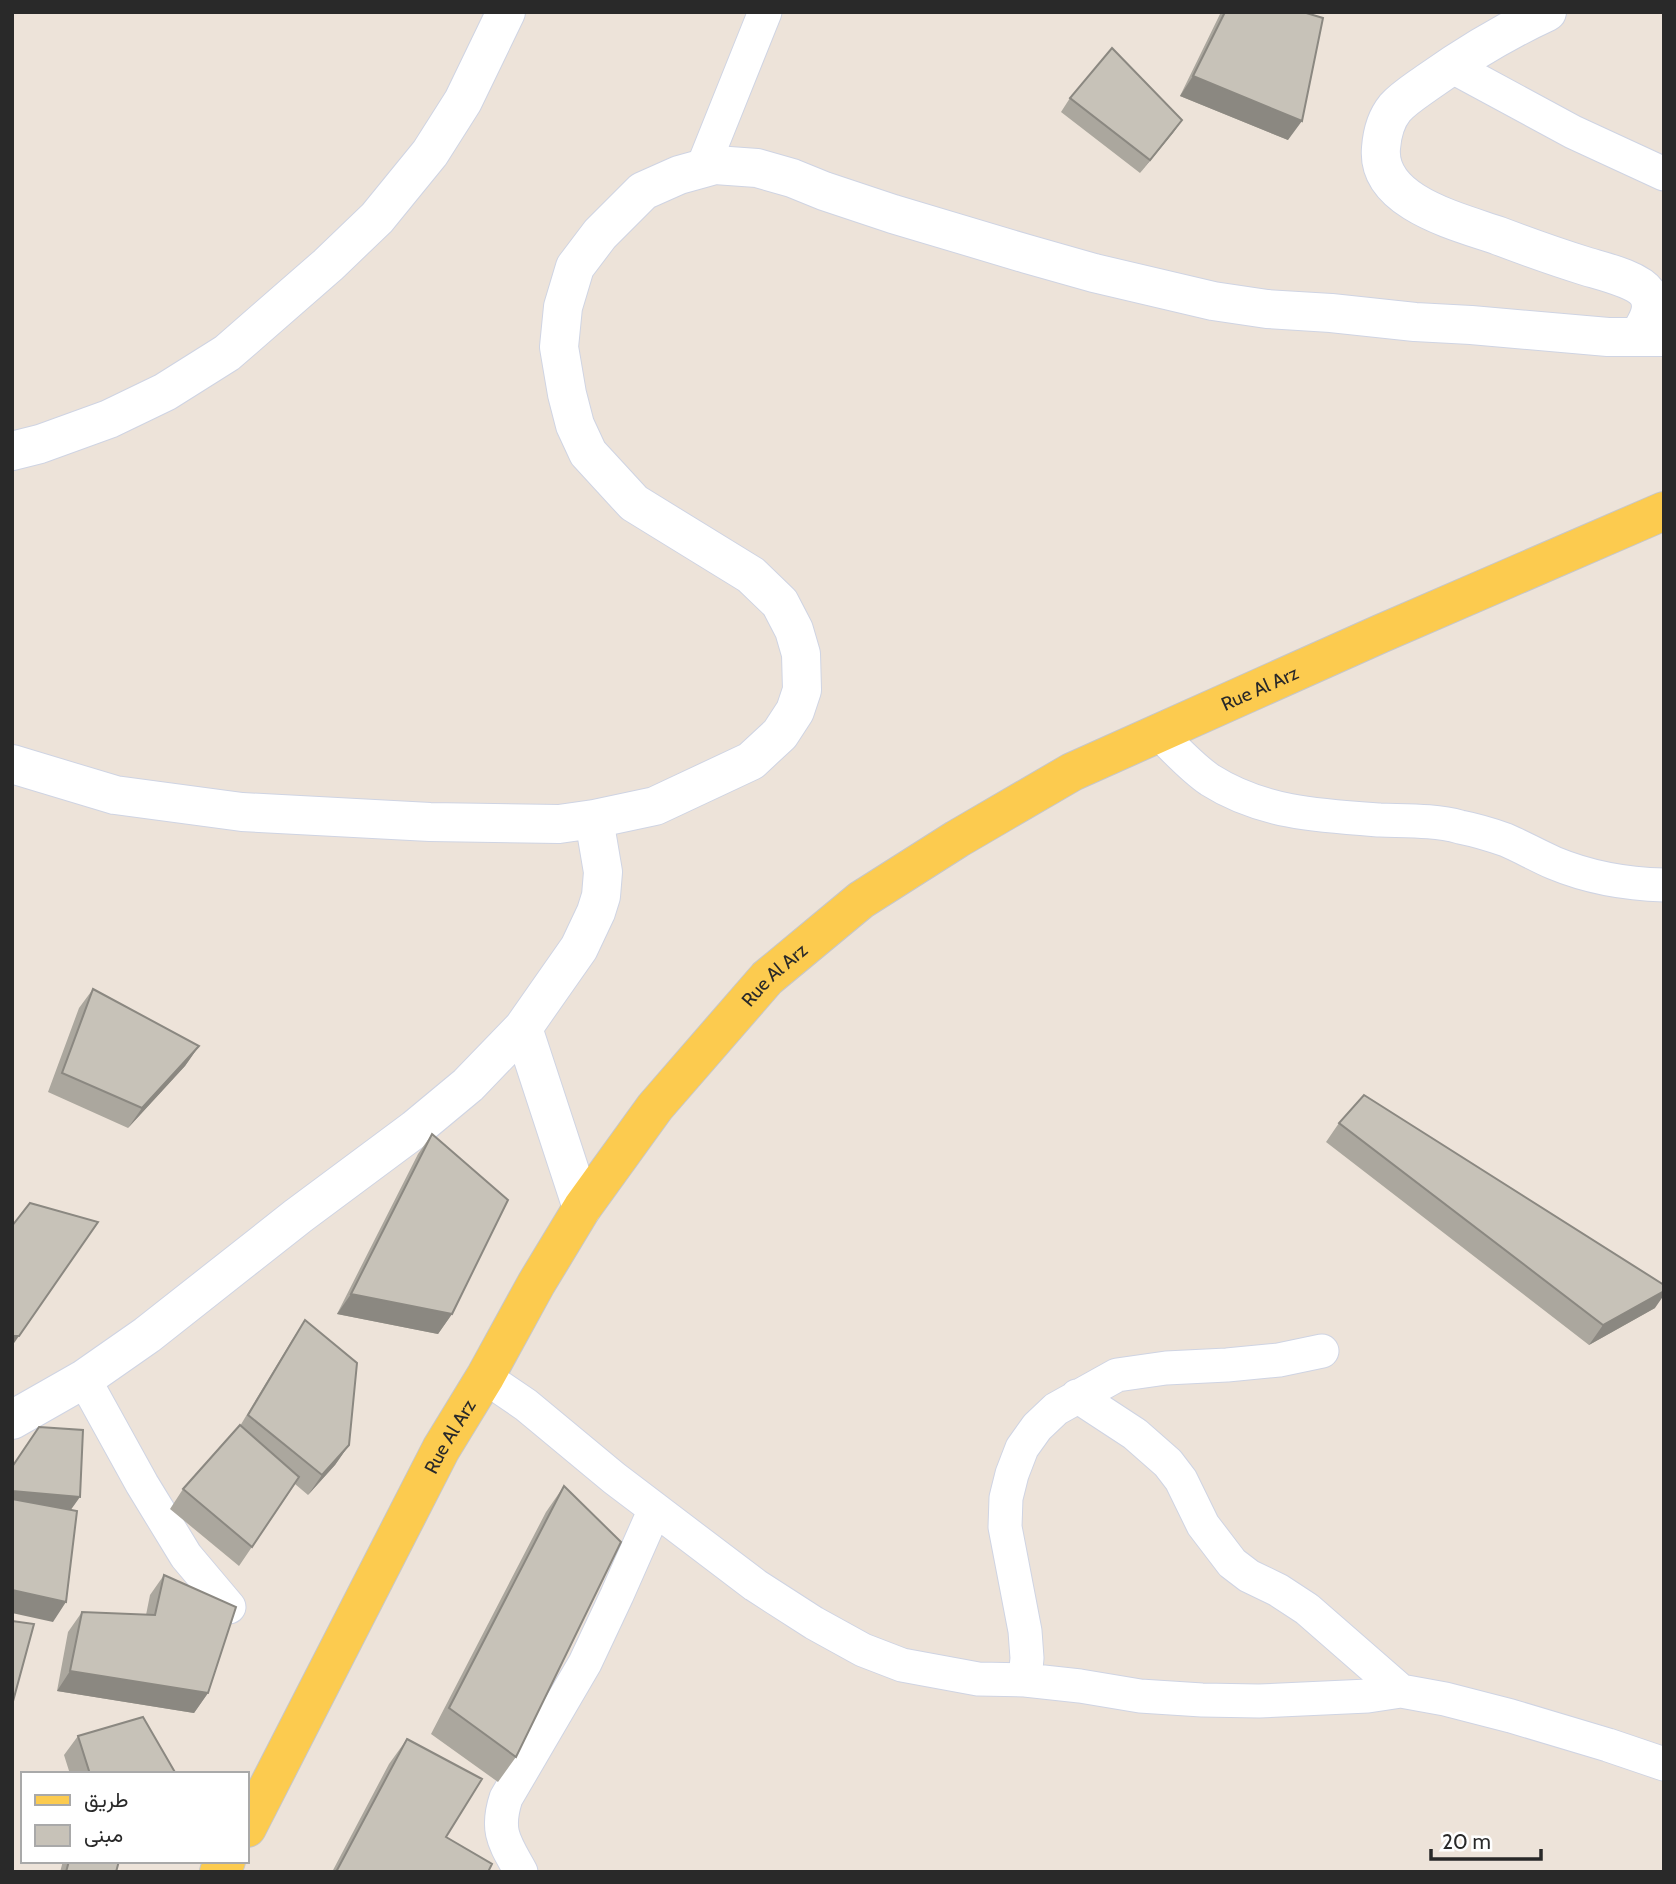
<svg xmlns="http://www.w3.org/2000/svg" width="1676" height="1884" font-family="Cabin,Vazirmatn,sans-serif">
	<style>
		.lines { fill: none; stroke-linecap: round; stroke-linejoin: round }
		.street-casing { stroke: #cfd4e3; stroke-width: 35 }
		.secondary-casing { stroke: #cfd4e3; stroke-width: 40 }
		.primary-casing { stroke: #c7c7c7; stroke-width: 40 }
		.street { stroke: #fff; stroke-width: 33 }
		.secondary { stroke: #fff; stroke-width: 38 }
		.primary { stroke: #fccb4f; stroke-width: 38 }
		.wall { fill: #aba79e }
		.shaded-wall { fill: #8b8881 }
		.building { fill: #c7c2b8; stroke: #8b8881; stroke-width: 2 }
		.labels { text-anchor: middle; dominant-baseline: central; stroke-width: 5; stroke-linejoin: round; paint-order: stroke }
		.street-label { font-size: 19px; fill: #292929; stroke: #fff }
	</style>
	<rect width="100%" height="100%" fill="#ede3d9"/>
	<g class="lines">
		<g class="street-casing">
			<path id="street" d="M1451,66L1573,132L1664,174
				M702,169L765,12
				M1159,733C1175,749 1191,767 1210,780C1262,813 1320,816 1380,820C1406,821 1435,820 1460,827C1475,830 1492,835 1506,840C1522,847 1538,856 1554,863C1590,878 1626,884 1664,885
				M485,1377L526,1405L614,1478L755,1585L814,1623L863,1650L902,1665L978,1679L1025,1680L1027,1658L1025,1631L1005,1527L1006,1498L1012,1474L1022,1448L1037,1427L1056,1409L1117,1375L1166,1368L1227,1365L1279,1360L1322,1351
				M84,1379L142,1484L186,1556L229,1607
				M1077,1396L1135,1434L1168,1463L1181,1480L1203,1525L1232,1563L1249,1576L1278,1590L1307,1609L1401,1691
				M1025,1680L1080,1686L1140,1696L1202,1700L1259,1701L1368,1696L1401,1691L1445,1699L1511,1716L1608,1745L1664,1764
				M521,1872C505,1843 495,1832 506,1798L585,1663L617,1595L655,1509"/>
		</g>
		<g class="secondary-casing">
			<path id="secondary" d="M1547,12C1506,31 1466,55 1428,82C1417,90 1404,98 1395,108C1386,119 1382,135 1381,148C1376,203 1460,222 1499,236C1528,247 1556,257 1585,266C1601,271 1637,279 1647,293C1657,308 1646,324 1638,337
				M12,451L40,444L109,419L165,392L227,353L328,265L377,218L430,153L463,101L506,12
				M12,764L115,795L242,812L430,822L559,824L594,819L655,806L751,761L780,734L795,711L802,690L801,654L794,630L780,603L751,575L634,503L588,453L575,425L567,394L559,347L563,307L575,267L600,234L643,191L679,175L715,165L757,168L792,178L824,191L893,214L1027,254L1094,273L1213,301L1267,309L1331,313L1415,322L1471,325L1608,337H1664
				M523,1028L582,1208
				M12,1420L84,1379L147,1335L298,1216L415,1129L468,1085L523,1028L579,948L596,912L601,896L603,872L594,819"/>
		</g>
		<g class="primary-casing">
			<g id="primary">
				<path id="s1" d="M247,1828L441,1449L485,1377L536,1284L582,1208L655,1107L767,978L861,900L957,839L1072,772L1380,634L1664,511"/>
				<path d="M219,1872L226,1861"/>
			</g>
		</g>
		<use href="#street" class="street"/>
		<use href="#secondary" class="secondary"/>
		<use href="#primary" class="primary"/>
	</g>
	<path class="wall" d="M1221,12H1303L1288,140L1180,96Z
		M1070,98L1182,120L1140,173L1061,112Z
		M93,989L199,1046L185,1066L128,1128L48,1092L79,1008Z
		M1339,1123L1655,1308L1589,1345L1326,1142Z
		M432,1134L452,1314L438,1334L337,1314L418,1154Z
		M305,1320L349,1445L335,1465L308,1495L295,1484L239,1566L170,1509L183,1489L240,1426L292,1340Z
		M564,1486L516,1757L498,1782L431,1734L546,1512Z
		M164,1575L208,1693L194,1713L57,1691L68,1632L82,1612L146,1615L150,1595Z
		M78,1736L176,1774H70L64,1755Z
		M407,1739L446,1837L488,1872H332L389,1764Z
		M63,1861H119L116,1872H60Z"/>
	<path class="shaded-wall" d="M1193,76L1302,121L1288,140L1180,96Z
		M1182,120L1173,133L1140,173L1150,160Z
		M199,1046L185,1066L128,1128L142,1108Z
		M1664,1291V1295L1655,1308L1589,1345L1603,1325Z
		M351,1294L452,1314L438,1334L337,1314Z
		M12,1336H19L12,1346Z
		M349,1445L335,1465L308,1495L322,1475Z
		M12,1491L80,1497L70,1511L12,1505Z
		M12,1590L66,1602L53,1622L12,1613Z
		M70,1671L208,1693L194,1713L57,1691Z"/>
	<path class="building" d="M1225,12H1303L1323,18L1302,121L1193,76Z
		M1112,48L1182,120L1150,160L1070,98Z
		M93,989L199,1046L142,1108L62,1073Z
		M1364,1095L1664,1285V1291L1603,1325L1339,1123Z
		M432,1134L508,1200L452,1314L351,1294Z
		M30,1203L98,1222L19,1336H12V1226Z
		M305,1320L357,1363L349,1445L322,1475L248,1415Z
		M240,1425L299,1477L252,1547L183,1489Z
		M39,1427L83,1430L80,1497L12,1491V1467Z
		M564,1486L621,1542L516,1757L449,1708Z
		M12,1499L77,1511L66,1602L12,1590Z
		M164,1575L236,1607L208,1693L70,1671L82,1612L155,1615Z
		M12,1621L34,1624L12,1705Z
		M143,1717L176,1774H90L78,1736Z
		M407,1739L482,1779L446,1837L492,1864L488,1872H336Z
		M69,1861H119L116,1872H66Z"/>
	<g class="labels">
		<g class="street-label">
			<text stroke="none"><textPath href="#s1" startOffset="1575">Rue Al Arz</textPath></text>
			<text stroke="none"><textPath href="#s1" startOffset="1008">Rue Al Arz</textPath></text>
			<text stroke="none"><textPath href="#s1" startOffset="441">Rue Al Arz</textPath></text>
		</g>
	</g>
	<rect width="1676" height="1884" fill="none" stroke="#292929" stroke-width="28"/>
	<rect x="21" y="1772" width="228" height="91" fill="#ffffff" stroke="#a9a9a9" stroke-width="2"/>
	<rect x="35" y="1795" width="35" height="10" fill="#fccb4f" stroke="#a9a9a9" stroke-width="2"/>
	<text x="84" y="1807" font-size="21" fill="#292929">طريق</text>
	<rect x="35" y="1825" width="35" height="21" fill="#c7c2b8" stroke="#a9a9a9" stroke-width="2"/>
	<text x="84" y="1842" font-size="21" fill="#292929">مبنى</text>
	<path d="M1431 1849v10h110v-10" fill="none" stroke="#292929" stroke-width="3.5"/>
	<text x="1442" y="1849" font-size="21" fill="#292929" stroke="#ffffff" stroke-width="5" paint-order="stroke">20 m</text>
</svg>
